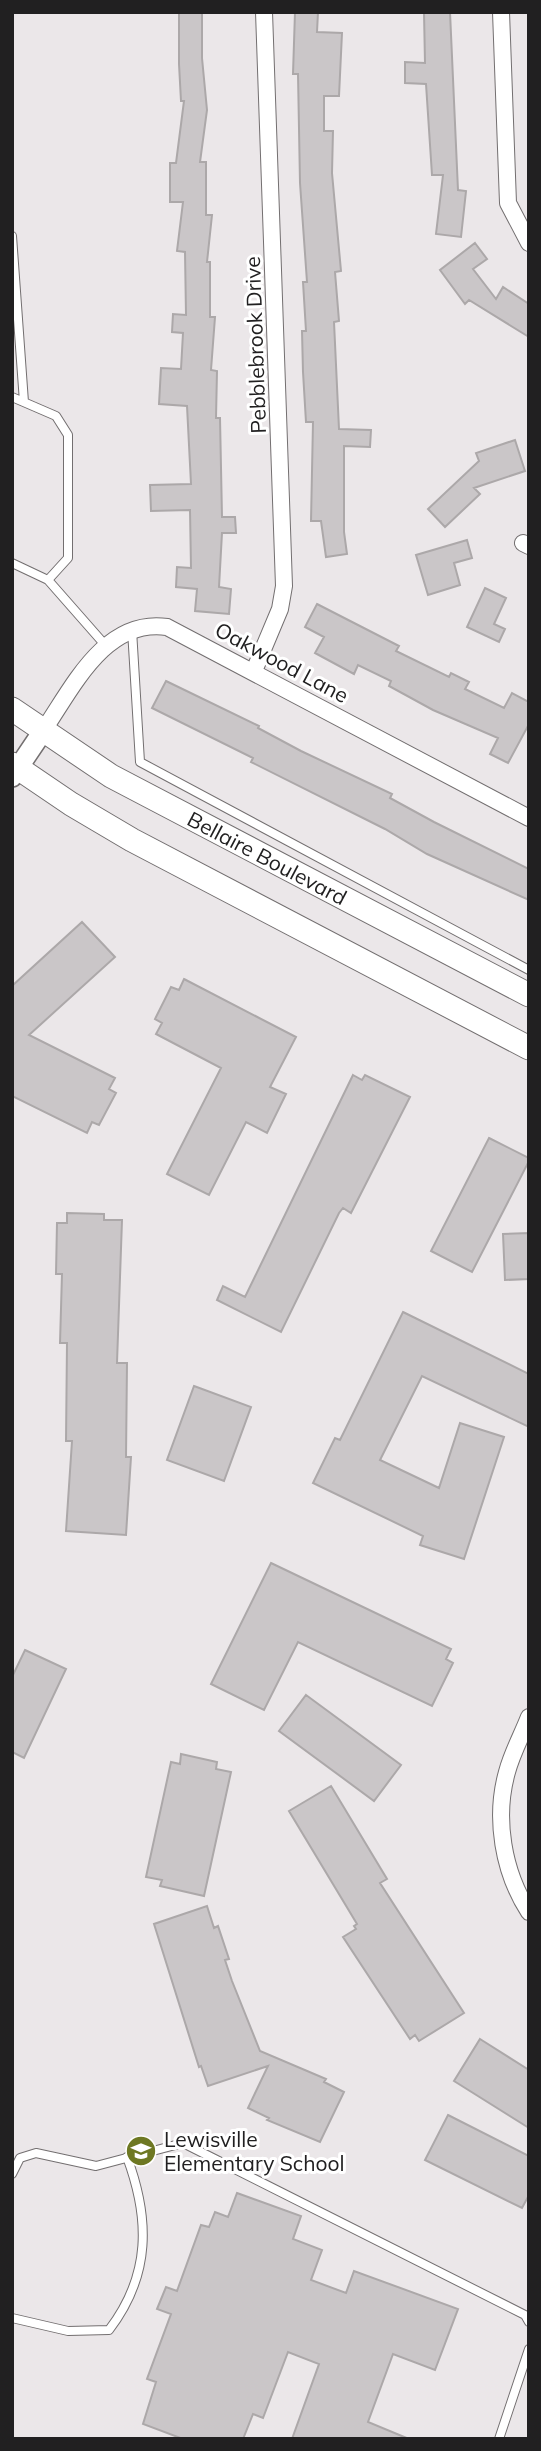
<svg xmlns="http://www.w3.org/2000/svg" width="541" height="2451" font-family="Mulish,sans-serif">
	<style>
		.building { fill: #cac6c8; stroke: #aca8a9; stroke-width: 2 }
		.lines { fill: none; stroke-linecap: round; stroke-linejoin: round }
		.service-casing { stroke: #736f70; stroke-width: 10 }
		.minor-casing { stroke: #736f70; stroke-width: 18 }
		.tertiary-casing { stroke: #736f70; stroke-width: 22 }
		.secondary-casing { stroke: #736f70; stroke-width: 25 }
		.service { stroke: #fff; stroke-width: 8 }
		.minor { stroke: #fff; stroke-width: 16 }
		.tertiary { stroke: #fff; stroke-width: 19 }
		.secondary { stroke: #fff; stroke-width: 23 }
		.labels { text-anchor: middle; dominant-baseline: central; stroke-width: 6; stroke-linejoin: round; paint-order: stroke }
		.street-label { font-size: 21px; fill: #212021; stroke: #fff }
		.poi-label { font-size: 21px; fill: #212021; stroke: #fff; text-anchor: start }
	</style>
	<rect width="100%" height="100%" fill="#ebe7e9"/>
	<path class="building" d="M179,12H202V58L207,110L200,162H206V215H212L207,262H210V317H215L211,370L217,371L216,418H220L222,517H235L236,533H222L219,587L231,589L229,614L195,611L197,589L176,587L177,567L191,568L190,510L151,511L150,485L191,484L187,406L159,404L161,368L181,369L183,333L172,332L173,314L186,315L185,252L177,251L183,202H170V163H176L184,101H181L179,64Z
		M295,12H318L317,32L342,33L339,96H324V131H333L332,173L341,271L335,272L339,321L334,322L339,429L371,430L370,447L344,446V532L347,554L326,557L321,521H311L313,422H306L303,372L302,331H306L303,282H307L300,183L298,74H293Z
		M424,12H450L458,190L466,191L461,237L436,234L443,175H432L426,84L405,83V62L425,63Z
		M475,243L487,259L473,269L496,299L503,287L529,304V337L469,300L465,304L440,270Z
		M515,440L525,471L474,488L480,494L445,527L428,509L479,461L476,453Z
		M467,540L472,558L454,563L460,585L428,595L416,555Z
		M485,588L506,598L494,624L505,629L499,642L467,627Z
		M317,604L399,646L396,651L449,677L451,673L469,682L465,689L504,708L512,693L529,702V724L508,763L490,754L498,738L433,710L389,686L391,681L358,665L354,674L315,653L324,637L305,627Z
		M166,681L259,726L258,728L301,751L392,794L390,798L434,822L529,869V900L427,854L385,829L251,762L253,758L152,708Z
		M82,922L115,957L29,1035L115,1078L109,1089L116,1093L99,1125L92,1122L87,1133L12,1096V986Z
		M184,979L296,1037L270,1087L286,1094L267,1133L246,1122L209,1195L167,1174L221,1068L156,1034L162,1023L155,1019L171,987L179,990Z
		M353,1075L362,1080L365,1075L410,1097L351,1213L343,1208L339,1213L281,1332L217,1300L223,1286L245,1297Z
		M489,1138L529,1158V1161L472,1272L431,1251Z
		M67,1213L104,1214V1220H122L117,1363H127L126,1457H131L126,1535L66,1531L72,1441H66L67,1343H60L62,1274H56L57,1223H67Z
		M529,1233V1279L505,1280L503,1234Z
		M403,1312L529,1374V1427L422,1376L380,1460L439,1488L460,1423L504,1437L464,1559L420,1545L423,1536L313,1483L335,1438L340,1440Z
		M194,1386L251,1407L224,1481L167,1460Z
		M271,1563L451,1649L446,1659L453,1663L432,1706L298,1642L264,1710L211,1684Z
		M25,1650L66,1669L24,1758L12,1752V1677Z
		M306,1695L401,1765L374,1801L279,1731Z
		M181,1754L217,1762L216,1769L231,1772L204,1896L160,1886L162,1880L146,1877L171,1762L180,1764Z
		M331,1786L387,1879L380,1883L464,2013L419,2041L415,2035L410,2039L343,1937L356,1929L354,1926L357,1924L289,1811Z
		M207,1906L214,1928L218,1926L229,1959L225,1960L232,1981L260,2051L326,2079L324,2082L344,2092L320,2142L267,2120L269,2118L248,2108L268,2066L208,2086L201,2066L199,2067L154,1924Z
		M480,2039L529,2070V2128L454,2081Z
		M448,2115L529,2156V2195L522,2208L425,2160Z
		M237,2193L301,2216L293,2239L322,2250L311,2280L346,2293L354,2271L458,2309L435,2370L393,2354L368,2422L409,2439H292L319,2364L288,2352L263,2418L253,2414L243,2439H183L143,2424L156,2382L147,2379L171,2314L157,2309L166,2287L177,2291L201,2225L209,2227L215,2212L228,2217Z"/>
	<g class="lines">
		<g class="service-casing">
			<path id="service" d="M12,236L24,402
				M12,397L56,416L68,435V558L48,580
				M12,563L48,580L106,646
				M132,630L140,762L529,970
				M12,2174L20,2158L36,2153L96,2166L183,2143L525,2315L529,2322
				M12,2318L68,2331L109,2330C151,2275 150,2219 127,2157
				M499,2439L529,2349"/>
		</g>
		<g class="minor-casing">
			<path id="minor" d="M501,12L508,203L529,243
				M523,543L529,546
				M254,671L280,609L284,586L264,12
				M43,731C73,687 105,618 167,627L529,818
				M529,1717C522,1735 512,1753 507,1772C494,1818 503,1872 529,1912"/>
		</g>
		<g class="tertiary-casing">
			<path id="tertiary" d="M12,777L43,731"/>
		</g>
		<g class="secondary-casing">
			<g id="secondary">
				<path id="s1" d="M12,709L111,776L529,995"/>
				<path d="M12,764L71,804L132,840L529,1048"/>
			</g>
		</g>
		<use href="#service" class="service"/>
		<use href="#minor" class="minor"/>
		<use href="#tertiary" class="tertiary"/>
		<use href="#secondary" class="secondary"/>
	</g>
	<defs>
		<g id="school-disc" transform="scale(1.575)"><circle r="9.5" fill="#6e7823" stroke="#fff"/><path d="M0-5L7-2L0 1L-7-2ZM-4 1L0 2.5L4 1V4Q0 6-4 4Z" fill="#fff"/></g>
	</defs>
	<g fill-rule="evenodd">
		<use href="#school-disc" x="141" y="2151"/>
	</g>
	<g class="labels">
		<g class="street-label">
			<text transform="translate(255 345) rotate(-92)">Pebblebrook Drive</text>
			<text transform="translate(282 662) rotate(28)">Oakwood Lane</text>
			<text stroke="none"><textPath href="#s1" startOffset="296">Bellaire Boulevard</textPath></text>
		</g>
		<g class="poi-label">
			<text x="164" y="2139">Lewisville<tspan x="164" dy="24">Elementary School</tspan></text>
		</g>
	</g>
	<rect width="541" height="2451" fill="none" stroke="#212021" stroke-width="28"/>
</svg>
